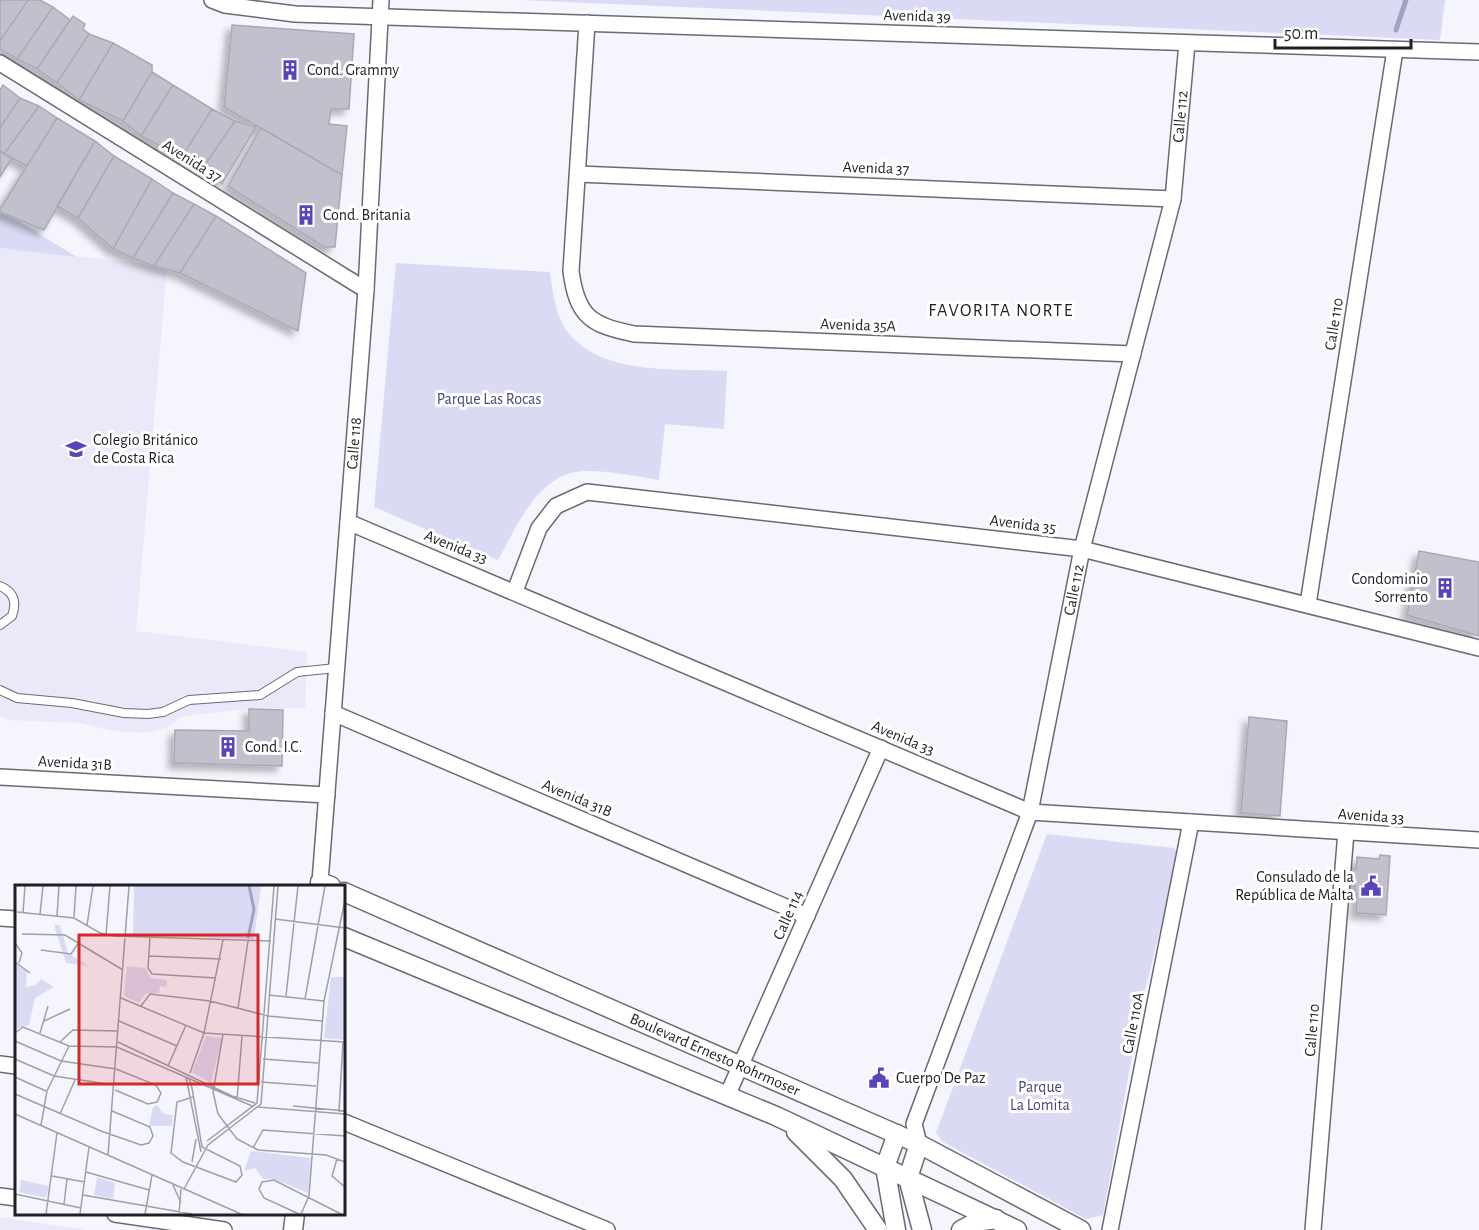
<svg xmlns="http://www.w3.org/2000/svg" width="1479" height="1230" font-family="'Alegreya Sans',sans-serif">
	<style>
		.built { fill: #e9e9f9 }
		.green { fill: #dadaf4 }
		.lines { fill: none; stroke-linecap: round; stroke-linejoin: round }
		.stream { stroke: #a1a1c0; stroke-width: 5 }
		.building { fill: #c1c1ce; stroke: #a9a9b6; stroke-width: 1.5; filter: url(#shadow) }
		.service-casing { stroke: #6a6a75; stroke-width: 10 }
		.minor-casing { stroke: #6a6a75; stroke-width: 18 }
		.tertiary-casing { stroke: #6a6a75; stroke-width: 21 }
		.service { stroke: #fff; stroke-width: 8 }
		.minor { stroke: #fff; stroke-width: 15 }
		.tertiary { stroke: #fff; stroke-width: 18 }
		.labels { text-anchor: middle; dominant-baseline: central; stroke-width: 6; stroke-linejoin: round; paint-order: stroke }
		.street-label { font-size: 16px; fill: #1f1f24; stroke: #fff }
		.poi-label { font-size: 16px; fill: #1f1f24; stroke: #fff; text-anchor: start }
		.park-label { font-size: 16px; fill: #4c4877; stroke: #fff }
		.neighbourhood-label { font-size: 18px; letter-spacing: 1.5px; fill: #1f1f24; stroke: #fff }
		.inset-river { fill: none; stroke: #a1a1c0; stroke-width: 3 }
		.inset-road { fill: none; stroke: #9f9fa6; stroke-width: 1.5 }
		.view { fill: #d62828; fill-opacity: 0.15; stroke: #d62828; stroke-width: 3 }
		.inset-edge { fill: none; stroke: #1f1f24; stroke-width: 3 }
	</style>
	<defs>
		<filter id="shadow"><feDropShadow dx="-5.5" dy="5.5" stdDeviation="3" flood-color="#0004"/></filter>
	</defs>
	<rect width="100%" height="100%" fill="#f5f5fd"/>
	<path class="built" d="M0,248L167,266L136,631L307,652L305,708L249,709L183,716L166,728L146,733L114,731L81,723L8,720L0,715Z
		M0,1217L87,1230H0Z"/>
	<path class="green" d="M520,0H1445L1440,40Z
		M0,210L77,257L0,248Z
		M396,263L550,272C553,294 556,321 572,337C609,376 678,368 727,371L724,429L665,424L659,480C638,477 590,467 571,473C534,483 515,530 498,560L374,507Z
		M1047,834L1174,848L1179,855L1142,1002L1103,1215L1086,1219L943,1142L936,1133Z"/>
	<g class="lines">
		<path class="stream" d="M1396,30L1406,0"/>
	</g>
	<path class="building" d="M0,0H28L0,41Z
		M28,0H40L53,7L17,59L0,49V41Z
		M53,7L70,20L37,69L17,59Z
		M73,16L85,24L83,29L89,34L57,83L37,69Z
		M232,25L354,34L349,109H331L329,124L347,126L342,175L224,107Z
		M89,34L113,43L79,100L57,83Z
		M113,43L152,65V72L123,121L79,100Z
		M152,72L173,85L141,136L123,121Z
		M3,85L20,98L0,128V90Z
		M173,85L212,109L182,157L141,136Z
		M20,98L39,106L4,154L0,151V128Z
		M39,106L57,118L27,166L4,154Z
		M212,109L235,121L202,169L182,157Z
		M57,118L95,141L44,230L0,212V209Z
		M235,121L256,127L222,184L202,169Z
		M261,128L342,175L335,247H324L228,186Z
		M95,141L114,156L78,218L57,206Z
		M0,151L12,158L0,177Z
		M114,156L152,179L113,249L78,218Z
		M152,179L173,193L133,258L113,249Z
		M173,193L194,204L154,266L133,258Z
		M194,204L216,216L180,273L154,266Z
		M216,216L306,273L298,331L180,273Z
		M1419,551L1479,562V636L1407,615Z
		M249,709L283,710L282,766L174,763L175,730L249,731Z
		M1249,717L1287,721L1280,816L1241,813Z
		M1380,855L1390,856L1386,915L1356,913L1357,894H1355V883H1351L1352,869H1356L1357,857L1379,859Z"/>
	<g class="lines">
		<g class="service-casing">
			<path id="service" d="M0,586C14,592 17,602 12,616L0,625
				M0,690L17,698L72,703L124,713L148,714L163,712L189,700L260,695L297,672L336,668"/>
		</g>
		<g class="minor-casing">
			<g id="minor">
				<path d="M212,0L225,5L295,14L1479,52"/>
				<path d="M587,23L571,271C577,317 591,325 634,334L1133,354"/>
				<path d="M0,63L366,290"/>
				<path d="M578,174L1173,199"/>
				<path d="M348,522L1030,812L1479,840"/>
				<path d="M515,591L539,528L556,506L587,492L1082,549L1479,648"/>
				<path d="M1308,604L1395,50"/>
				<path d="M333,713L807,916"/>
				<path d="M0,777L327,795"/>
				<path id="s1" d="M320,882L366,290L381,0"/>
				<path d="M0,918L16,919"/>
				<path d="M0,1064L16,1066"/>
				<path d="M727,1096L881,748"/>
				<path d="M344,1122L607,1230"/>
				<path id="s2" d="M919,1144L914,1124L1030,812L1082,549L1173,199L1187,43"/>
				<path d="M0,1196L16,1198"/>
				<path d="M115,1214L224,1230"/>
				<path d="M1110,1230L1191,822"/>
				<path d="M1313,1230L1346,832"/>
			</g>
		</g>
		<g class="tertiary-casing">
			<g id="tertiary">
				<path d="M320,886V882L331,886"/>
				<path id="s3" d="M344,892L919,1144L1081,1230"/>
				<path d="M344,937L776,1116L1017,1230"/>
				<path d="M796,1132L843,1179L878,1230"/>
				<path d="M908,1178L922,1230"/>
				<path d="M908,1178L919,1144"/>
				<path d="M293,1230L295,1214"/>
				<path d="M896,1230L885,1167L897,1134"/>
				<path d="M961,1230L976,1222L996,1219"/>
			</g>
		</g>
		<use href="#service" class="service"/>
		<use href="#minor" class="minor"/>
		<use href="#tertiary" class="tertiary"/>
	</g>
	<defs>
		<g id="building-bare" transform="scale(1.62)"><path d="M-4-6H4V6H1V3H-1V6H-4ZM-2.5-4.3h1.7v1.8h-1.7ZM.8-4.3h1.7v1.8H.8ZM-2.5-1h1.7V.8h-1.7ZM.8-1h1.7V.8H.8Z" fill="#5a44bc" stroke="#fff" stroke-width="2.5" paint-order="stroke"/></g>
		<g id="school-bare" transform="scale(1.62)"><path d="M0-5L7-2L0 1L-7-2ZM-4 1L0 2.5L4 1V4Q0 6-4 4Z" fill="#5a44bc" stroke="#fff" stroke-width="2.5" paint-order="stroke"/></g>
		<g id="civic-bare" transform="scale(1.62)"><path d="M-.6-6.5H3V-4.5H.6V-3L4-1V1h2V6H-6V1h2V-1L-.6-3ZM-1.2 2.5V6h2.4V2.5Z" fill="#5a44bc" stroke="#fff" stroke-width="2.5" paint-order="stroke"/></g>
	</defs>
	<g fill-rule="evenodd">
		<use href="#building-bare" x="290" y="70"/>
		<use href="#building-bare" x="306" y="215"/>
		<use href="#school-bare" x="76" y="449"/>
		<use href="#building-bare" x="1445" y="588"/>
		<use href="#building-bare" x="228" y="747"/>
		<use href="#civic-bare" x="1371" y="886"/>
		<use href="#civic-bare" x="879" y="1078"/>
	</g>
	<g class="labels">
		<g class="street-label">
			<text transform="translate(917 16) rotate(2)">Avenida 39</text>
			<text stroke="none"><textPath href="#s2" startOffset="1066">Calle 112</textPath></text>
			<text transform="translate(192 161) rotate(32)">Avenida 37</text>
			<text transform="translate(876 168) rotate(2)">Avenida 37</text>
			<text transform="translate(1334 324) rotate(-81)">Calle 110</text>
			<text transform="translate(858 325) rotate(2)">Avenida 35A</text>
			<text stroke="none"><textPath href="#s1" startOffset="440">Calle 118</textPath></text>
			<text transform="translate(1023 524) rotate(7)">Avenida 35</text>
			<text transform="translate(456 547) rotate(22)">Avenida 33</text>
			<text stroke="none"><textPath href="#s2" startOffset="580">Calle 112</textPath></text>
			<text transform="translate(903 738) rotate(23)">Avenida 33</text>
			<text transform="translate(75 763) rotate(3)">Avenida 31B</text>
			<text transform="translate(577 798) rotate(23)">Avenida 31B</text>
			<text transform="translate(1371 816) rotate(4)">Avenida 33</text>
			<text transform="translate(788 915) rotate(-66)">Calle 114</text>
			<text transform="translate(1133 1023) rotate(-79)">Calle 110A</text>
			<text transform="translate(1312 1030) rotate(-85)">Calle 110</text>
			<text stroke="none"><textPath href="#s3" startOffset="405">Boulevard Ernesto Rohrmoser</textPath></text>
		</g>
		<g class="poi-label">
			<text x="307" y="70">Cond. Grammy</text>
			<text x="323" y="215">Cond. Britania</text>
			<text x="93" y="440">Colegio Británico<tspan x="93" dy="18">de Costa Rica</tspan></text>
			<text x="1428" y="579" text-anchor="end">Condominio<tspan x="1428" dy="18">Sorrento</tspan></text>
			<text x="245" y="747">Cond. I.C.</text>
			<text x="1354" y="877" text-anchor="end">Consulado de la<tspan x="1354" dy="18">República de Malta</tspan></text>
			<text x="896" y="1078">Cuerpo De Paz</text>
		</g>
		<g class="park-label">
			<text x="489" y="399">Parque Las Rocas</text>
			<text x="1040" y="1087">Parque<tspan x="1040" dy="18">La Lomita</tspan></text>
		</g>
		<g class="neighbourhood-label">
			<text x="1001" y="311">FAVORITA NORTE</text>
		</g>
	</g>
	<g transform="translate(15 885)">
		<rect width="330" height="330" fill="#f5f5fd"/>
		<path d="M119,1H246L239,54L118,49ZM39,40H45L53,68L73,81L51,78ZM0,79L12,86L11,102L21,100L26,94L39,102L20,113L14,140L0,144ZM112,81L130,83L136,93L152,95V102L145,101L144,108L130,109L124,118L109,111ZM316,92H330V155L309,153ZM191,151L207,153L196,198L177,187ZM142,220L149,229L158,230L157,241H134L138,222ZM236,266L296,273L293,308L259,294H248L240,283L229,286ZM82,292L100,298L98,314L79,310ZM6,295L34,301L31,313L4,307Z" fill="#dadaf4"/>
		<path class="inset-river" d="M233,53L239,24L234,1"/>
		<path class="inset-road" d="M2,27L59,33L85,48L100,51L256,56M8,28L10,1M25,29L28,1M42,31L44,1M59,32L61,1M260,34L330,43M72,40L78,1M7,49L50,50L108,85M91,50L95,1M135,52L133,83L137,89L201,93M0,58L7,68L4,78M26,65L56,69L64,57M134,71L206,74M0,77L15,88M254,110L309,116M271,111L283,1M106,113L189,148L330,157M290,114L310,1M126,121L135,109L195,116L253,131L307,136M223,123L233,56M29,136L55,124M104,136L162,161M0,148L8,142L54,161L102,162L237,221M25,148L33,121M208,149L198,207L203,229L222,254L243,265L311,270L330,277M0,156L46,176L101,184L141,200L146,208L142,217L133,219L100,205M45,157L58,145L103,146M103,157L217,211L240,218M0,174L39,191L99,200M248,174L303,178M153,181L171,140M175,188L189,148L208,55M0,192L31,206M171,192L186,267M174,193L177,203L187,262L225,281L227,290L221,297L168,277L156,268L162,217L178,212M246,197L301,201M0,209L86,246L126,260L134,258L138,251L135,242L97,226M222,215L227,151M278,221L330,226M243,222L330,229M324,227L328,157M0,229L226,329M45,229L60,195M26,240L32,206L54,161M192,256L242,218L259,1M238,263L248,245L330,251M93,270L114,1M322,274L317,291L330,302M177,277L181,254M71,287L134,305M37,291L70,297M158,300L166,318M169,304L193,260L246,219L263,1M0,309L66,323M68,310L177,329M49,319L52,294M31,329L42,248M65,329L74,262M130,329L137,290M164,329L166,304M284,329L249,313L244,304L247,297L259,295L326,329M286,329L294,311L309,116L330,15"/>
		<path class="view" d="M64,50H243V199H64Z"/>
		<rect width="330" height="330" class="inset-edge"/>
	</g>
	<path d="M1275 39v9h136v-9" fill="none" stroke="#1f1f24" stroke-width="3"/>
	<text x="1284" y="39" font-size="18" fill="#1f1f24" stroke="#ffffff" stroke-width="4.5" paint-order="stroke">50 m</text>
</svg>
